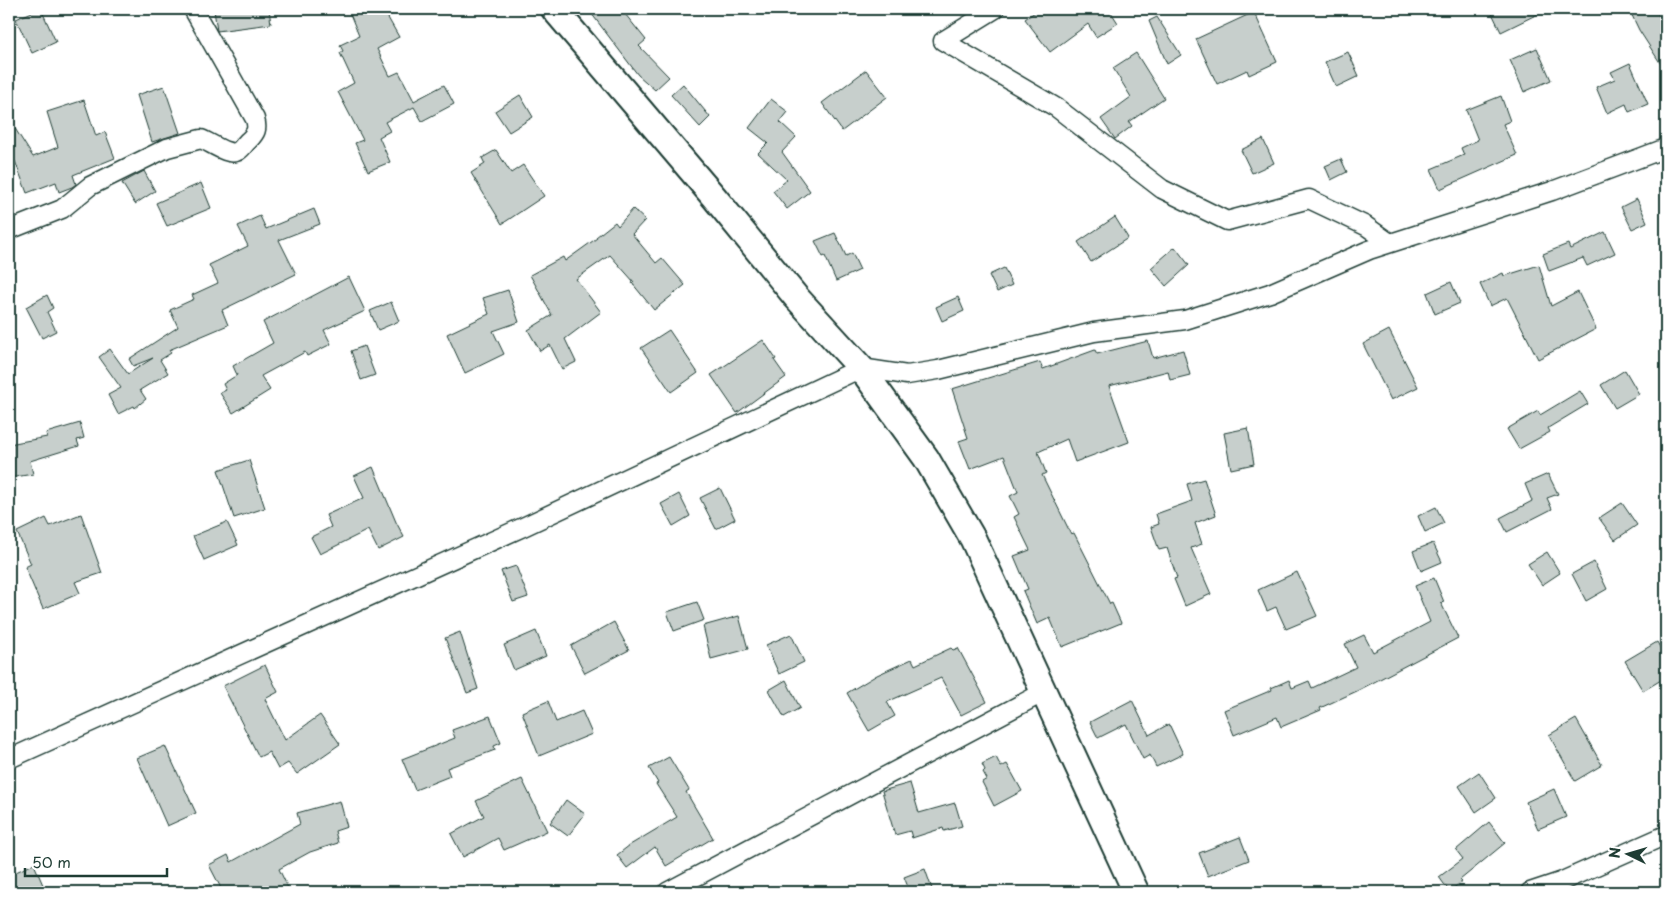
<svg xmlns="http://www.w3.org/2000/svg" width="1675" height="901" font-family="'Playpen Sans',sans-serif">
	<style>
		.building { fill: #c7cfcc; stroke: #1f3d34 }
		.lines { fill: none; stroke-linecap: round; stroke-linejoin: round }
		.street-casing { stroke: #1f3d34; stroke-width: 21 }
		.secondary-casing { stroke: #1f3d34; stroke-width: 29 }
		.street { stroke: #fff; stroke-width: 18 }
		.secondary { stroke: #fff; stroke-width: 25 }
	</style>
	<rect width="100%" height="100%" fill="#fff"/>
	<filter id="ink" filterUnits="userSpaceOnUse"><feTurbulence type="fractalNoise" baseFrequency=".02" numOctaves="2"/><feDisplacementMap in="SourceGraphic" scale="10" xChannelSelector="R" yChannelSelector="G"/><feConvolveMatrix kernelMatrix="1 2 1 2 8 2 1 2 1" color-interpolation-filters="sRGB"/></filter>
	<g filter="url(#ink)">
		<path class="building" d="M39,9H41L56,42L32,53L16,19Z
			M225,9H269L271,24L217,31L214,10Z
			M348,9H383L399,37L377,49L390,76L399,72L414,101L444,85L454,104L422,121L414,107L385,122L390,131L379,137L390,162L368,171L355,143L363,140L338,92L354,83L340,53L343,51L340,45L359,36Z
			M588,9H621L646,40L639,46L669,77L655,90L638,75Z
			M1039,9H1109L1118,23L1096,37L1088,24L1050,52L1025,19Z
			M1490,9H1548L1501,32Z
			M1629,9H1656L1666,31V72L1639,30Z
			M1254,12L1277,62L1249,75L1247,70L1217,84L1196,39Z
			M1157,17L1181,55L1167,64L1149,21Z
			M1537,48L1551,80L1524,92L1510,60Z
			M1348,52L1359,76L1336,87L1325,62Z
			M1136,53L1164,98L1129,122L1132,126L1115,139L1101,119L1131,97L1113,68Z
			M1630,63L1648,104L1629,112L1626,104L1607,113L1596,87L1615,79L1611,72Z
			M866,70L887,97L842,131L822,103Z
			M683,84L710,117L700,127L671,95Z
			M164,86L180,133L152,142L137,95Z
			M520,95L533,117L509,132L495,111Z
			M1501,96L1510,121L1503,124L1517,155L1440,189L1431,169L1464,155L1461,148L1478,140L1466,110Z
			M771,99L788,112L780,122L796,137L782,152L810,191L787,209L773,191L787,180L758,153L768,143L749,128Z
			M84,100L96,136L105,132L115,158L73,175L76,184L72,187L59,192L56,182L27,193L15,161L9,165V119L33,157L58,147L47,112Z
			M1263,139L1274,163L1252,173L1241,150Z
			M496,150L511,173L523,165L544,196L502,224L471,173L485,164L482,158Z
			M1341,159L1347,172L1331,180L1325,166Z
			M144,171L155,191L135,204L122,183Z
			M201,183L211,208L167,226L156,203Z
			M1637,199L1647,222L1632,229L1621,207Z
			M314,209L320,224L279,240L296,274L222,310L228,325L169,350L171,353L160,360L168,373L140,390L146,399L135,408L134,406L118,414L108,395L121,388L99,357L110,349L128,374L153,358L133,366L129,359L178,327L170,310L194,299L192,295L218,283L209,265L248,246L238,226L260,216L266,229Z
			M633,209L645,220L632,234L656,263L662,258L685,285L654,310L632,283L634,282L610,255L576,279L601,312L565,339L576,362L562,369L550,345L540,351L528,330L552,315L530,275L563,257L565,261L597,238L596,237L615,222L618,226Z
			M1115,217L1128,238L1091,262L1078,242Z
			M1605,232L1615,253L1587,266L1583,258L1549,271L1543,254L1568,244L1570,249Z
			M835,233L846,256L852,253L860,270L836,281L825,256L823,257L815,241Z
			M1175,247L1189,265L1166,286L1151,268Z
			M1539,265L1551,306L1578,292L1596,329L1538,359L1507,298L1490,306L1480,284L1503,273L1504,276Z
			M1004,268L1012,285L997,292L989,275Z
			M349,277L365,311L324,330L331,344L307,356L305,352L261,376L270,390L233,413L220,393L226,390L223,384L237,375L233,366L273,343L263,322Z
			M1451,282L1460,303L1435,314L1427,293Z
			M508,290L519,322L493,331L504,354L465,373L447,334L489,314L483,298Z
			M47,295L53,308L47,312L56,331L42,338L26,307Z
			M958,297L964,311L942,321L936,307Z
			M391,302L399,321L378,330L370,311Z
			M669,330L698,373L671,392L641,348Z
			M1389,330L1418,387L1391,400L1363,344Z
			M763,340L776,359L774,360L786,377L737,413L711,375Z
			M1148,341L1153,358L1183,350L1190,375L1170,380L1168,371L1109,386L1129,442L1075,462L1067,439L1038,452L1046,473L1042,475L1071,534L1074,533L1110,604L1112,603L1121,623L1062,647L1050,618L1037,624L1023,591L1028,589L1014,556L1030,550L1014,517L1019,514L1010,496L1018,492L1004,456L970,469L959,441L968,438L952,389L1040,362L1043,369L1095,350L1097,354Z
			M364,346L375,375L361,380L351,351Z
			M1625,370L1639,394L1615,408L1601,385Z
			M1580,391L1588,404L1548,428L1550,432L1519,449L1507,429L1538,411L1540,415Z
			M80,423L84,438L77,440L79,446L30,461L33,474L9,478V444L47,437L46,433Z
			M1248,428L1254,464L1231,469L1224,433Z
			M249,460L265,508L234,518L218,470Z
			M373,467L396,522L404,537L378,550L368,530L320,554L311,537L331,527L326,515L364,498L354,476Z
			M1548,474L1558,494L1547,498L1552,509L1507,532L1500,518L1532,501L1525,484Z
			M1204,479L1216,515L1195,523L1202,544L1191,548L1211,594L1185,606L1174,579L1177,578L1167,548L1159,550L1151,527L1159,524L1156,514L1192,501L1187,484Z
			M720,488L735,519L716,529L700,498Z
			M679,494L690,516L673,526L661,504Z
			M1622,503L1637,525L1615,540L1599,518Z
			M1436,507L1444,523L1425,532L1418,516Z
			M81,514L102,573L75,582L80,593L43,609L25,567L31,564L17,532L46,518L50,526Z
			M227,522L238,545L204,560L193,536Z
			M1433,543L1442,562L1421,571L1413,551Z
			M1547,552L1560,573L1542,585L1528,564Z
			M1594,562L1607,589L1586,601L1572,574Z
			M516,566L528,597L513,602L501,571Z
			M1297,572L1317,616L1286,629L1276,607L1267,611L1258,590Z
			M1434,578L1444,602L1441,603L1458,638L1357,691L1320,708L1321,710L1281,727L1277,717L1234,735L1224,710L1272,690L1271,688L1289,680L1292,688L1309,681L1312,688L1356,667L1345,644L1364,635L1373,652L1430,622L1415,586Z
			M697,602L704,620L674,631L667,612Z
			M739,616L748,649L711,659L703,626Z
			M614,622L629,650L585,673L571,646Z
			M536,631L546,656L514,670L504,645Z
			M460,632L478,689L467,693L445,638Z
			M791,634L804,662L779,674L766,645Z
			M1657,642L1666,658V677L1643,691L1625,661Z
			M951,648L953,650L958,648L987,702L961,715L941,678L887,702L895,716L869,731L847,693L877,675L912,659L915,665Z
			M265,665L278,692L265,699L285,740L320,715L340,744L297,774L288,763L278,769L269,752L259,757L223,686Z
			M786,680L800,708L784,717L769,690Z
			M1132,700L1149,735L1169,724L1183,754L1156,767L1150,755L1143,759L1126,724L1098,738L1090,722Z
			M548,701L556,722L582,711L592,734L539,756L522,712Z
			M490,716L501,743L494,746L495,750L447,768L450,776L415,790L402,759L455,738L452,730Z
			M1576,719L1602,765L1575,781L1549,735Z
			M165,746L196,813L167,826L137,758Z
			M669,757L689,790L686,792L713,838L666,866L655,847L627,868L617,855L630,845L677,817L656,784L658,783L649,768Z
			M996,757L1001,767L1007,764L1022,791L994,806L982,782L987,779L983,772L985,770L982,764Z
			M1479,772L1496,798L1476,812L1459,786Z
			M522,779L547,831L504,850L498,838L463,857L451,834L484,816L476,801Z
			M910,783L919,813L955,803L962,826L944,831L943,828L912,838L910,831L895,835L882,791Z
			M1554,789L1566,817L1538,829L1526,802Z
			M566,800L585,814L568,836L550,823Z
			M340,801L347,827L335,831L338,843L310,852L279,869L290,892H223L209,865L228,855L231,862L300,824L297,813Z
			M1489,822L1505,843L1460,880L1462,882L1449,891L1439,877L1463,859L1456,850Z
			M1240,837L1249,860L1208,876L1199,853Z
			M34,864L46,892H9V875Z
			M925,869L932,889L921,892H910L904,877Z"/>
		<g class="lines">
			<g class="street-casing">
				<path id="street" d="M995,9L943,41L1057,108L1162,189L1227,221L1309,199L1366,226L1390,243
					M9,230L62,209L90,186L167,148L201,139C210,142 229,157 238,151C242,149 245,143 249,140C256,133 258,129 255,119L193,9
					M9,759L523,527L861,368L907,375L938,370L1094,332L1185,320L1270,293L1369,250L1552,191L1666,148
					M667,892L1044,692
					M1530,892L1560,882L1666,835"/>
			</g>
			<g class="secondary-casing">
				<path id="secondary" d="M554,9L714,197L796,297L861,368L926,458L973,539L1136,892"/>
			</g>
			<use href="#street" class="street"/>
			<use href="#secondary" class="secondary"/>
		</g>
	</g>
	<rect width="1675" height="901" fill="none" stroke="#fff" stroke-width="30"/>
	<rect x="15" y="15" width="1645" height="871" fill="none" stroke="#1f3d34" stroke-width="2" filter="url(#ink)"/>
	<g transform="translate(1628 854) rotate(275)" stroke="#ffffff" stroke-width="4" paint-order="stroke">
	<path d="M0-4L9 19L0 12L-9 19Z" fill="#1f3d34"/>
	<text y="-8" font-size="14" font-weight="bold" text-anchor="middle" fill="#1f3d34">N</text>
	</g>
	<path d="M25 868v8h142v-8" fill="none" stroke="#1f3d34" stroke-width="2.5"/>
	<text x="32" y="868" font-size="15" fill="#1f3d34" stroke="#ffffff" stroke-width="4" paint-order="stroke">50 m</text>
</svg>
